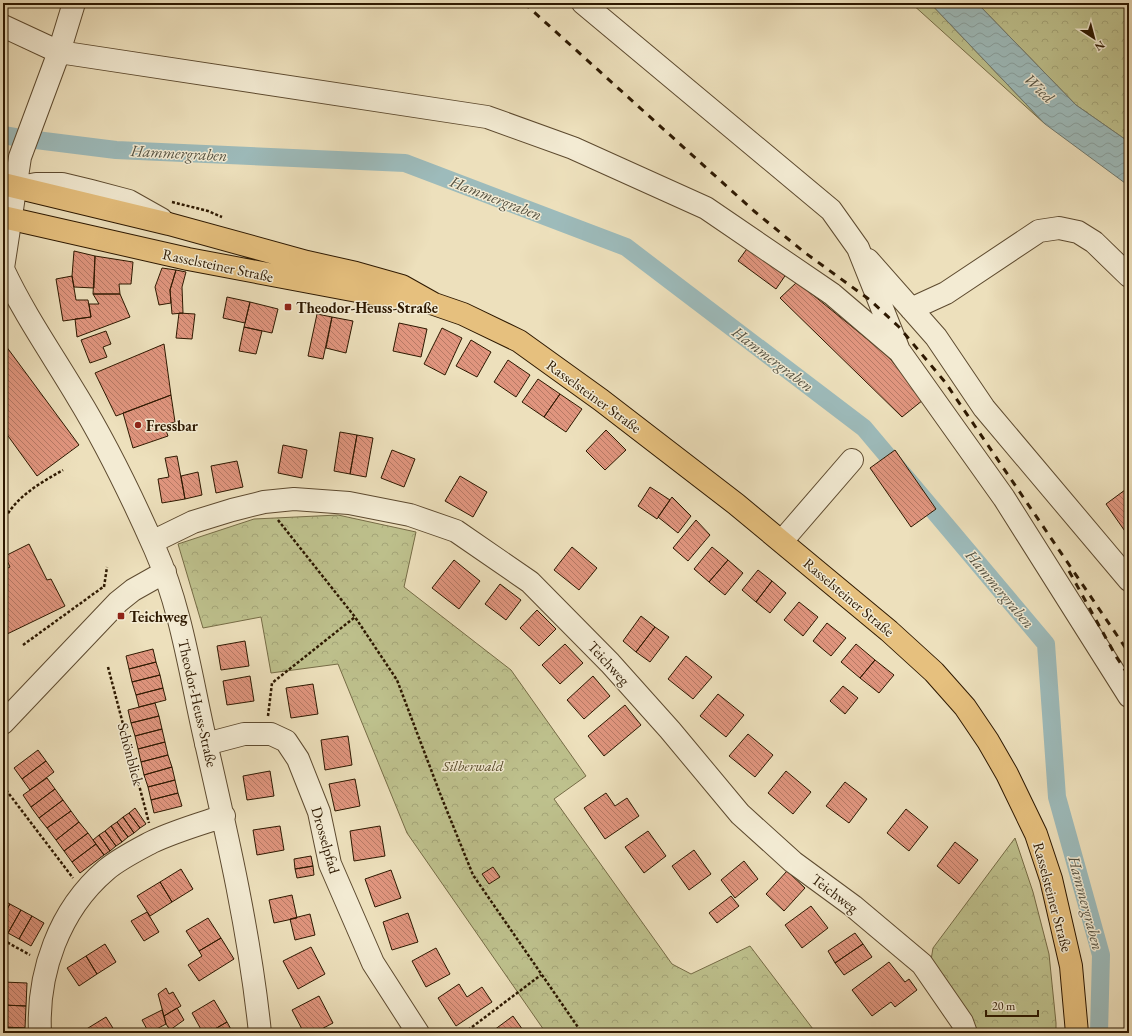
<svg xmlns="http://www.w3.org/2000/svg" width="1132" height="1036" font-family="'EB Garamond',serif">
	<style>
		.forest { fill: url(#forest-crowns); stroke: #766c46 }
		.water { fill: url(#water-waves); stroke: #707a70 }
		.lines { fill: none; stroke-linecap: round; stroke-linejoin: round }
		.canal { stroke: #9dbbbb; stroke-width: 18 }
		.building { fill: url(#building-back-hatch); stroke: #2d1800 }
		.minor-casing { stroke: #5d4a2f; stroke-width: 24 }
		.major-casing { stroke: #2d1800; stroke-width: 24 }
		.path { stroke: #2d1800; stroke-width: 2.5; stroke-dasharray: 3 2; stroke-linecap: butt }
		.minor { stroke: #f3ebd3; stroke-width: 22 }
		.major { stroke: #e6c07e; stroke-width: 22 }
		.rail { stroke: #2d1800; stroke-width: 3; stroke-dasharray: 7 7; stroke-linecap: butt }
		.poi-dot { fill: #8f2418; stroke: #f3ebd3; stroke-width: 1.5 }
		.labels { text-anchor: middle; dominant-baseline: central; stroke-width: 3; stroke-linejoin: round; paint-order: stroke }
		.street-label { font-size: 15px; fill: #2d1800; stroke: #f3ebd3 }
		.poi-label { font-size: 15px; font-weight: bold; fill: #2d1800; stroke: #f3ebd3; text-anchor: start }
		.park-label { font-size: 15px; font-style: italic; fill: #584b2a; stroke: #f3ebd3 }
		.water-label { font-size: 16px; font-style: italic; fill: #545141; stroke: #f3ebd3 }
	</style>
	<defs>
		<pattern id="forest-crowns" width="20" height="18" patternUnits="userSpaceOnUse"><rect width="20" height="18" fill="#bec18d"/><path d="M2 6a3 3 0 1 1 6 0M12 15a3 3 0 1 1 6 0" fill="none" stroke="#a4a578"/></pattern>
		<pattern id="water-waves" width="16" height="10" patternUnits="userSpaceOnUse"><rect width="16" height="10" fill="#9dbbbb"/><path d="M0 5q4-4 8 0t8 0" fill="none" stroke="#88a09f"/></pattern>
		<pattern id="building-back-hatch" width="6" height="6" patternUnits="userSpaceOnUse"><rect width="6" height="6" fill="#e0957e"/><path d="M-1 5l2 2M0 0l6 6M5-1l2 2" fill="none" stroke="#b67965"/></pattern>
	</defs>
	<rect width="100%" height="100%" fill="#ede0bc"/>
	<filter id="stains"><feTurbulence type="fractalNoise" baseFrequency=".005" numOctaves="4"/><feColorMatrix values="0 0 0 0 .2 0 0 0 0 .09 0 0 0 0 .02 0 0 0 .5 -.17"/></filter>
	<radialGradient id="worn" r=".72"><stop offset=".6" stop-color="#630" stop-opacity="0"/><stop offset="1" stop-color="#630" stop-opacity=".3"/></radialGradient>
	<path class="forest" d="M911,3H930L1045,124Z
		M977,3H1129V142L1076,105Z
		M338,515L416,532L404,587L511,670L586,776L554,799L672,964L691,974L750,946L816,1033H546L407,833L338,664L271,673L261,617L203,628L178,544L254,519Z
		M1015,838L1033,892L1049,954L1056,1023V1033H974L931,960L933,948Z"/>
	<path class="water" d="M930,3H977L1076,105L1129,142V186L1045,124Z"/>
	<g class="lines">
		<path class="canal" d="M3,135L15,137
			M36,140L116,150L405,163L626,247L864,428L1046,644L1057,797L1101,955L1099,1033"/>
	</g>
	<path class="building" d="M752,242L789,270L776,289L738,261Z
		M74,251L95,256L94,288L74,287L72,276Z
		M95,256L133,262L131,284H119L120,294H93Z
		M162,268L176,270L170,290L171,303L159,305L155,287Z
		M176,270L186,272L182,287L183,313L172,314L170,290Z
		M72,276L76,300H88L91,317L63,321L56,279Z
		M797,282L888,356L923,400L902,417L780,298Z
		M93,294H120L130,317L77,337L75,319L91,317L89,304H99Z
		M227,297L250,302L245,323L223,318Z
		M250,302L278,309L272,333L244,327Z
		M179,313L195,314L192,339L176,338Z
		M317,314L332,317L323,359L308,356Z
		M332,317L353,321L346,353L326,348Z
		M399,323L427,329L421,357L393,351Z
		M244,327L262,331L256,354L239,351Z
		M442,328L462,338L445,375L424,364Z
		M106,331L111,344L103,347L107,357L90,363L81,340Z
		M471,340L491,352L477,377L456,366Z
		M3,342L79,445L37,476L3,429Z
		M164,344L171,395L116,416L95,373Z
		M508,360L530,375L516,397L494,382Z
		M538,379L560,394L544,417L522,402Z
		M560,394L582,409L566,432L544,417Z
		M171,395L175,422L164,425L168,436L133,448L123,413Z
		M606,430L626,450L605,470L586,451Z
		M340,432L357,435L350,474L334,471Z
		M357,435L373,438L366,477L350,474Z
		M283,445L307,450L302,478L278,473Z
		M392,450L415,459L404,487L381,478Z
		M895,450L936,509L911,527L870,468Z
		M177,456L185,499L162,503L158,479L169,477L165,458Z
		M237,461L243,487L216,493L211,466Z
		M198,472L202,495L185,499L181,476Z
		M460,476L487,492L473,517L445,501Z
		M650,487L670,500L657,519L638,506Z
		M1129,487V537L1106,504Z
		M672,497L691,516L678,533L658,517Z
		M696,520L710,535L688,561L673,548Z
		M29,544L47,580L51,579L65,606L3,636V562L6,569L10,567L5,556Z
		M572,547L597,568L579,590L554,570Z
		M712,547L728,560L709,582L694,569Z
		M454,560L480,581L459,609L432,588Z
		M728,560L743,573L725,595L709,582Z
		M758,570L772,581L756,602L742,590Z
		M772,581L786,593L770,613L756,602Z
		M500,584L521,600L506,620L485,604Z
		M799,602L818,617L803,636L784,620Z
		M537,610L556,629L539,646L520,628Z
		M641,616L655,627L636,652L623,641Z
		M827,623L846,638L831,656L813,641Z
		M655,627L669,637L650,662L636,652Z
		M245,641L249,666L221,670L217,646Z
		M565,644L583,663L560,684L542,665Z
		M856,644L875,660L860,678L841,662Z
		M153,649L156,662L129,669L126,656Z
		M686,656L712,677L693,699L668,679Z
		M875,660L894,675L879,693L860,678Z
		M156,662L160,675L132,682L129,669Z
		M160,675L163,688L136,695L132,682Z
		M250,676L254,701L227,705L223,681Z
		M593,676L610,696L584,719L567,700Z
		M313,684L318,714L291,718L286,688Z
		M843,686L858,698L845,714L830,701Z
		M163,688L166,700L139,707L136,695Z
		M718,694L744,715L726,737L700,716Z
		M155,703L159,716L131,723L128,710Z
		M625,705L641,725L604,756L588,736Z
		M159,716L162,729L135,736L131,723Z
		M162,729L165,742L138,749L135,736Z
		M748,734L773,755L755,777L729,756Z
		M348,736L352,765L325,770L321,740Z
		M165,742L168,755L141,762L138,749Z
		M38,750L46,761L22,779L14,768Z
		M168,755L172,767L144,775L141,762Z
		M46,761L54,772L30,790L22,779Z
		M172,767L175,780L148,787L144,775Z
		M270,771L274,796L247,800L243,776Z
		M786,771L811,792L793,814L768,793Z
		M47,778L55,789L31,807L23,795Z
		M355,779L360,806L335,811L329,784Z
		M175,780L178,793L151,800L148,787Z
		M845,782L867,799L849,823L826,806Z
		M55,789L63,800L39,818L31,807Z
		M178,793L182,806L154,813L151,800Z
		M606,793L615,806L627,798L639,816L605,839L584,808Z
		M63,800L71,811L47,828L39,818Z
		M135,808L146,824L140,828L129,813Z
		M906,809L928,827L909,851L887,833Z
		M71,811L79,822L56,840L47,828Z
		M129,813L140,828L134,833L123,817Z
		M123,817L134,833L128,837L117,822Z
		M79,822L88,833L64,851L56,840Z
		M117,822L128,837L122,842L111,826Z
		M111,826L122,842L116,846L105,831Z
		M280,826L284,850L257,855L253,830Z
		M380,826L385,856L354,861L350,831Z
		M105,831L116,846L110,851L99,835Z
		M648,831L666,856L644,873L625,847Z
		M88,833L96,844L72,862L64,851Z
		M99,835L110,851L104,855L93,840Z
		M955,842L978,860L959,884L937,866Z
		M96,844L104,855L80,873L72,862Z
		M694,850L711,874L689,890L672,866Z
		M311,856L313,866L295,869L294,859Z
		M744,861L758,879L735,898L721,880Z
		M313,866L314,875L297,878L295,869Z
		M493,867L500,877L489,884L482,874Z
		M181,869L193,889L172,902L160,882Z
		M391,870L401,898L375,907L365,879Z
		M787,871L805,888L784,911L766,894Z
		M160,882L172,902L150,916L137,896Z
		M292,895L297,918L274,923L269,900Z
		M731,896L739,906L717,923L709,913Z
		M3,900L10,904L3,916Z
		M10,904L21,910L8,933L3,930V916Z
		M811,906L828,928L802,948L785,925Z
		M21,910L32,916L19,939L8,933Z
		M147,912L159,932L144,941L131,921Z
		M408,913L418,942L392,950L383,922Z
		M310,914L315,935L295,940L290,919Z
		M32,916L44,923L31,946L19,939Z
		M208,918L221,938L199,951L186,931Z
		M855,933L863,944L835,963L828,951Z
		M221,938L234,959L199,981L188,965L202,956L199,951Z
		M105,944L116,962L97,974L86,956Z
		M863,944L872,957L844,975L835,963Z
		M311,947L325,974L298,989L283,961Z
		M436,948L450,974L426,987L412,961Z
		M86,956L97,974L79,986L67,968Z
		M889,962L905,982L909,979L917,990L895,1007L891,1002L872,1016L852,990Z
		M3,982L27,983L26,1006L3,1005Z
		M459,984L467,997L482,987L492,1002L456,1026L438,998Z
		M166,988L169,994L173,992L181,1006L164,1016L158,994Z
		M319,996L333,1023L314,1033H304L292,1010Z
		M214,1000L227,1022L208,1033H203L192,1013Z
		M3,1005L26,1006L25,1028L3,1027Z
		M177,1008L184,1020L170,1030L166,1024L164,1016Z
		M162,1010L166,1024L149,1033L142,1020Z
		M513,1016L525,1033H490Z
		M106,1017L116,1033H80Z
		M227,1022L233,1033H208Z
		M3,1027L25,1028V1033H3Z"/>
	<g class="lines">
		<g class="minor-casing">
			<path id="minor" d="M583,3L831,210L858,248L898,348
				M3,26L59,52L487,117L573,148L706,208L832,294L900,352L1004,498L1129,696
				M21,187L36,184H62L91,191L129,201L161,219
				M868,260L936,337L984,408L1129,580
				M3,268L20,157L59,52L74,3
				M3,269C24,314 52,354 77,396C107,445 132,497 155,549C182,610 191,679 206,743C228,839 250,935 260,1033
				M911,309L946,293L1039,231L1059,228L1078,232L1094,242L1129,276
				M782,541L852,460
				M152,542L193,522L232,510L264,502L294,499L349,503L410,515L456,531L530,582L610,663L670,730L740,814L793,862L853,906L922,964L962,1022L966,1033
				M3,723L118,602L133,590L165,572
				M206,744L244,734H271L286,741L298,759L319,812L330,864L373,963L418,1033
				M40,1033C37,973 59,910 106,870C119,859 137,850 152,842C175,831 200,824 224,816"/>
		</g>
		<g class="major-casing">
			<path id="major" d="M3,184L169,224L307,262L356,273L402,286L434,304L463,314L519,341L601,400L736,504L889,631L934,672L965,707L988,741L1007,774L1036,834L1051,879L1071,966L1077,1033
				M3,217L188,259L405,300"/>
		</g>
		<path class="path" d="M172,202L208,211L222,217
			M278,520L355,617L397,680L441,796L473,875L582,1033
			M3,522C16,496 39,484 63,470
			M104,587L107,567
			M23,645L103,587
			M108,667L149,823
			M268,716L272,683L355,617
			M3,786L73,878
			M3,940L30,955
			M464,1033L541,975"/>
		<use href="#minor" class="minor"/>
		<use href="#major" class="major"/>
		<path class="rail" d="M524,3L754,211L804,252L870,300L899,327L945,382L1129,653
			M1069,571L1117,658L1129,676"/>
	</g>
	<g class="poi-dot">
		<rect x="284" y="303" width="8" height="8" rx="2"/>
		<circle cx="138" cy="425" r="4"/>
		<rect x="117" y="612" width="8" height="8" rx="2"/>
	</g>
	<g class="labels">
		<g class="street-label">
			<text transform="translate(218 265) rotate(12)">Rasselsteiner Straße</text>
			<text transform="translate(594 396) rotate(36)">Rasselsteiner Straße</text>
			<text transform="translate(849 597) rotate(40)">Rasselsteiner Straße</text>
			<text transform="translate(609 663) rotate(47)">Teichweg</text>
			<text transform="translate(198 703) rotate(77)">Theodor-Heuss-Straße</text>
			<text transform="translate(131 754) rotate(75)">Schönblick</text>
			<text transform="translate(326 840) rotate(74)">Drosselpfad</text>
			<text transform="translate(835 893) rotate(37)">Teichweg</text>
			<text transform="translate(1053 897) rotate(75)">Rasselsteiner Straße</text>
		</g>
		<g class="poi-label">
			<text x="296" y="307">Theodor-Heuss-Straße</text>
			<text x="146" y="425">Fressbar</text>
			<text x="129" y="616">Teichweg</text>
		</g>
		<g class="park-label">
			<text x="473" y="765">Silberwald</text>
		</g>
		<g class="water-label">
			<text transform="translate(1039 88) rotate(44)">Wied</text>
			<text transform="translate(179 153) rotate(3)">Hammergraben</text>
			<text transform="translate(496 198) rotate(21)">Hammergraben</text>
			<text transform="translate(773 359) rotate(37)">Hammergraben</text>
			<text transform="translate(1000 589) rotate(50)">Hammergraben</text>
			<text transform="translate(1086 903) rotate(75)">Hammergraben</text>
		</g>
	</g>
	<rect width="1132" height="1036" fill="none" stroke="#ede0bc" stroke-width="16"/>
	<rect x="4" y="4" width="1124" height="1028" fill="none" stroke="#2d1800" stroke-width="2"/>
	<rect x="8" y="8" width="1116" height="1020" fill="none" stroke="#2d1800"/>
	<g transform="translate(1094 38) rotate(144)" stroke="#f3ebd3" stroke-width="3" paint-order="stroke">
	<path d="M0-3L7 15L0 10L-7 15Z" fill="#2d1800"/>
	<text y="-6" font-size="11" font-weight="bold" text-anchor="middle" fill="#2d1800">N</text>
	</g>
	<path d="M986 1010v6h52v-6" fill="none" stroke="#2d1800" stroke-width="2"/>
	<text x="992" y="1010" font-size="12" fill="#2d1800" stroke="#f3ebd3" stroke-width="3" paint-order="stroke">20 m</text>
	<rect width="100%" height="100%" filter="url(#stains)"/>
	<rect width="100%" height="100%" fill="url(#worn)"/>
</svg>
